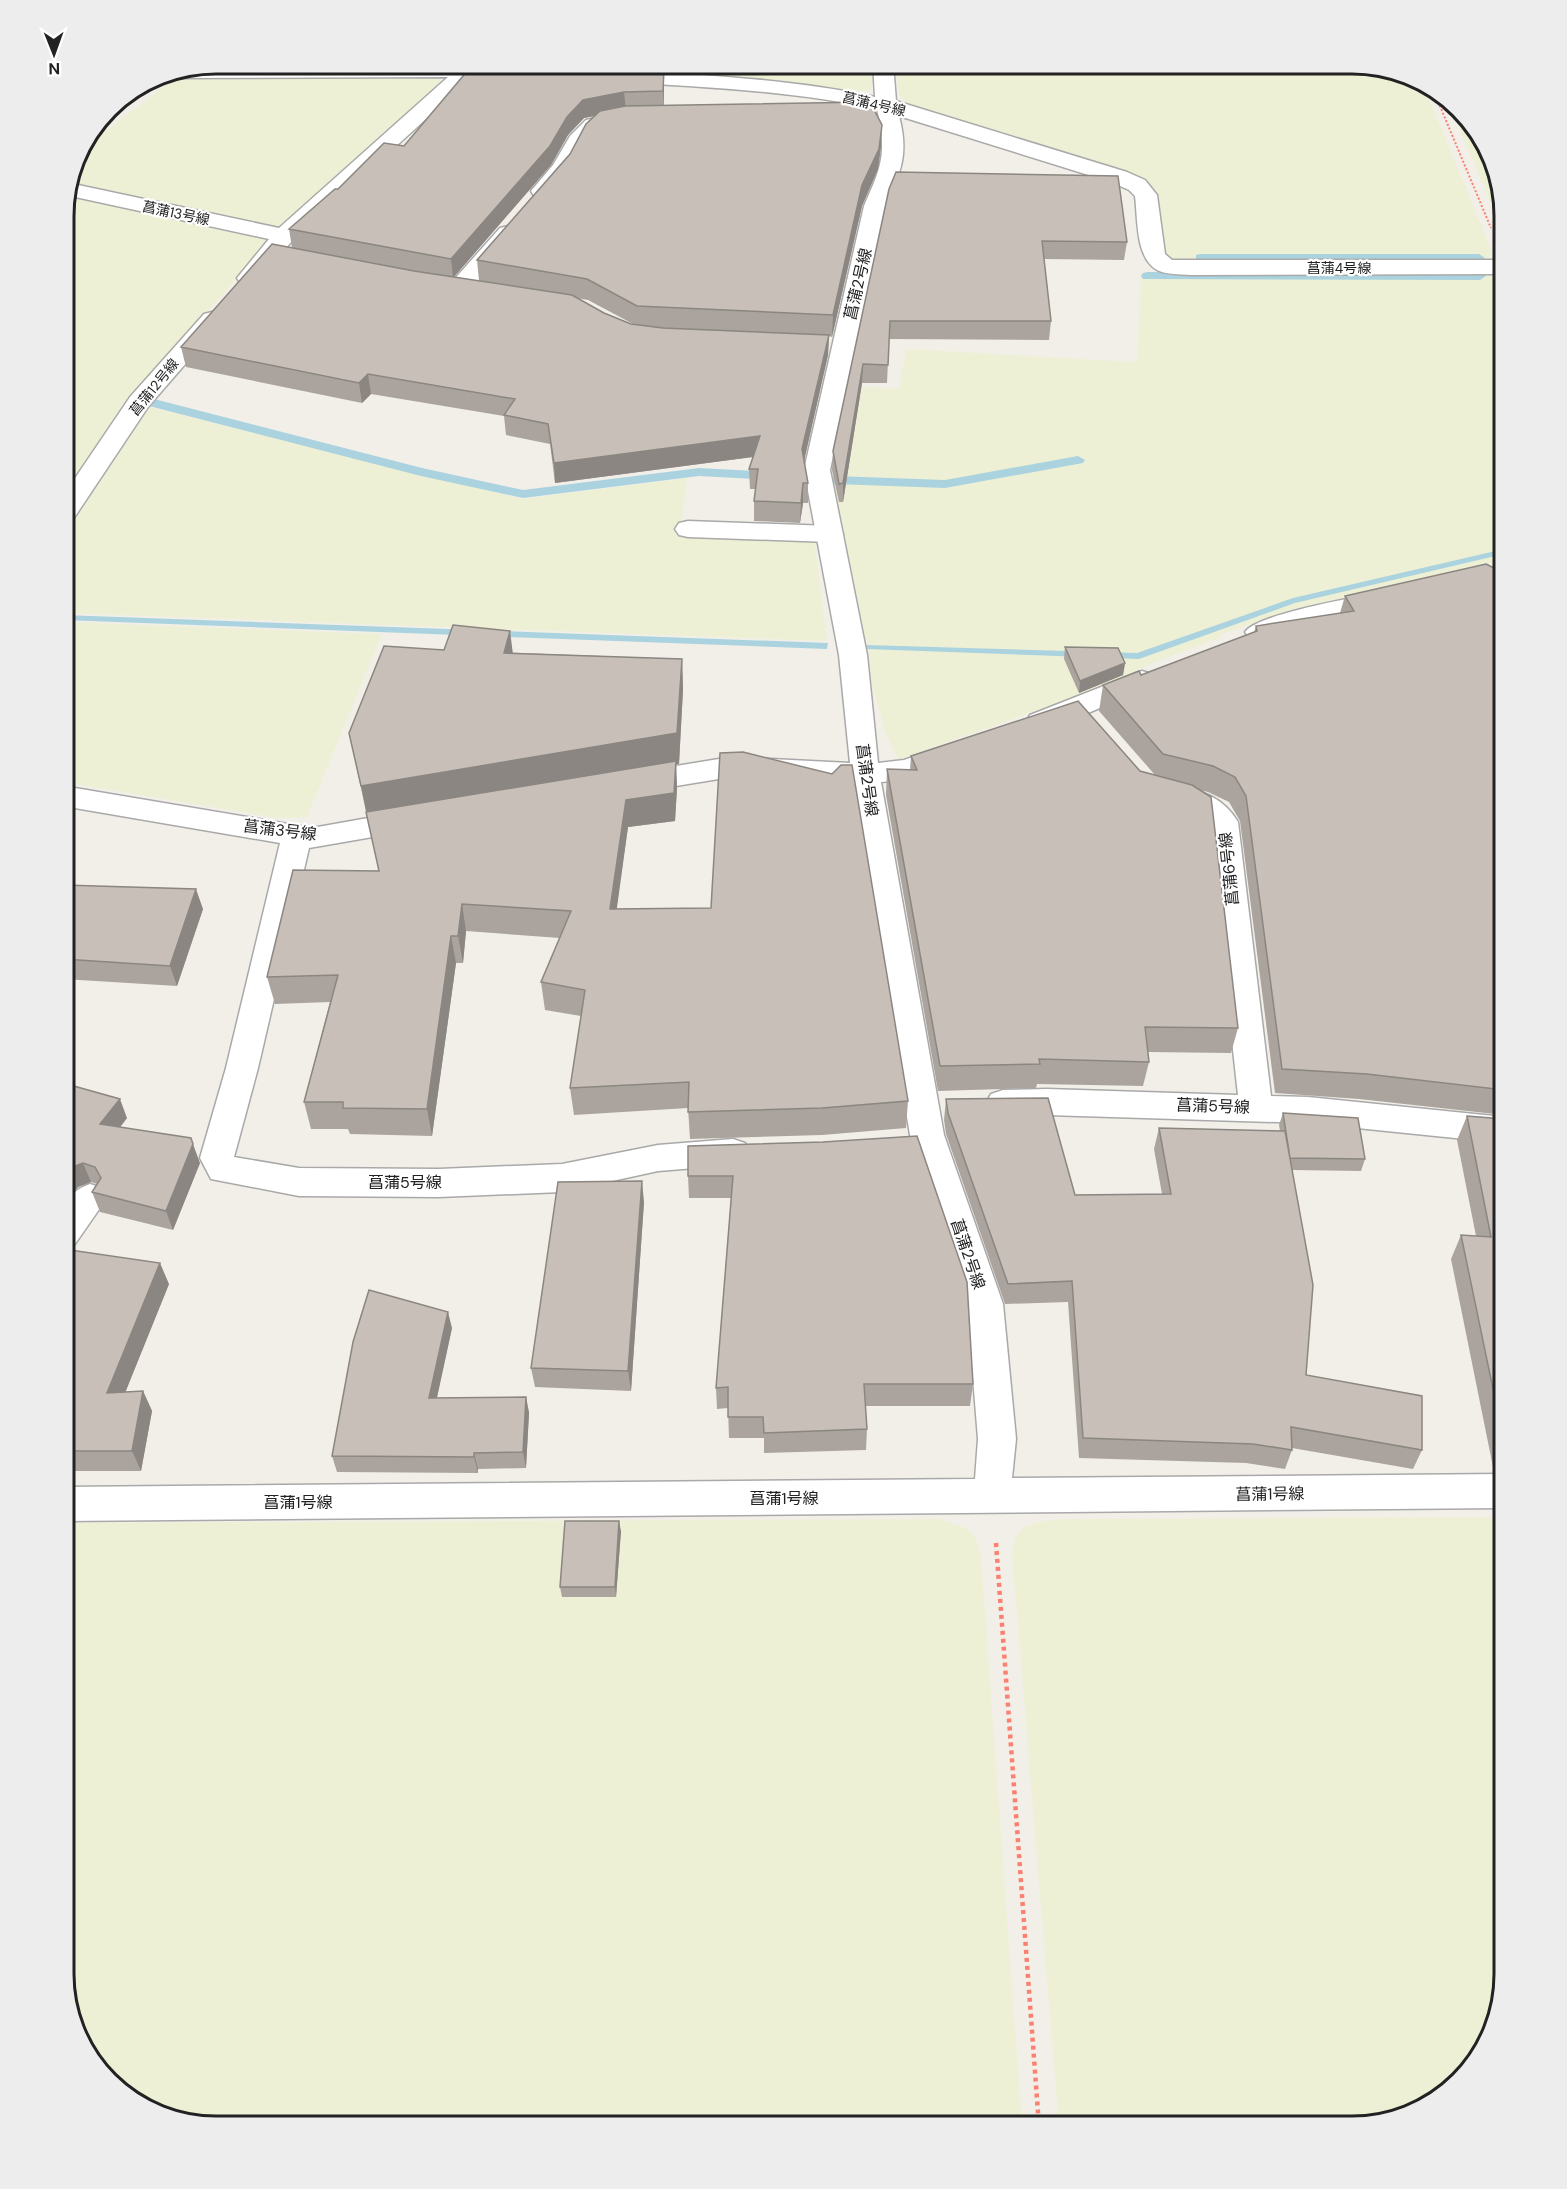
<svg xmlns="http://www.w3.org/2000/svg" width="1567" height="2189" font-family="'DM Sans','Noto Sans JP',sans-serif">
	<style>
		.farmland { fill: #eef0d5 }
		.water { fill: #aad3df }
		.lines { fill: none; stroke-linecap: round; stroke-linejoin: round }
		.stream { fill: #aad3df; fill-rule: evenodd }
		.lane-casing { stroke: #a9a9a9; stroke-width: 3 }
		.street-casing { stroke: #a9a9a9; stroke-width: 3 }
		.path-far1 { stroke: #fa8072; stroke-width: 2; stroke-dasharray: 2 2; stroke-linecap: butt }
		.path { stroke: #fa8072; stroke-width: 4.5; stroke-dasharray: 4 4; stroke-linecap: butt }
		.lane { fill: #fff; fill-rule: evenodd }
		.street { fill: #fff; fill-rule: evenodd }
		.wall { fill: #aba49e; fill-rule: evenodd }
		.shaded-wall { fill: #8b8681 }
		.building { fill: #c7bfb8; stroke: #8b8681; stroke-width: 1.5 }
		.labels { text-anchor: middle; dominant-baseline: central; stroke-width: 4.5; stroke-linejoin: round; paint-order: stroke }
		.far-street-label { font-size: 14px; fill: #222; stroke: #fff }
		.street-label { font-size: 16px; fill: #222; stroke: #fff }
		.rim { fill: none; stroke: #222; stroke-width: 3 }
	</style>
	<rect width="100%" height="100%" fill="#f2efe9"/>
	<path class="farmland" d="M216,63H874L871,90L857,91L688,76L321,68L194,67Z
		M895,63H1361L1422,82L1491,249L1490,258L1486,260L1172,261L1159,244L1155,196L909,105L899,95Z
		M178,76L439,77L442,84L282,230L69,186L78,152Z
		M1449,104L1483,139L1504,216V235Z
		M67,193L270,239L267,246L122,404L63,497V205Z
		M1485,272L1495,276L1504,289V561L1332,600L1230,631L1220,635V638L1153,663L1099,688L898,760L884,729L865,657L869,654L867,641L858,636L832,471L851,386L899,389L906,349L1137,362L1141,273Z
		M146,406L522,499L687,478L680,534L814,537L827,641L63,613V535Z
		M63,622L382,634L307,817L276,818L63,782Z
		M1504,1517V1974L1483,2050L1428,2105L1352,2126H1059L1012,1555L1015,1538L1024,1527L1042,1521L1066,1519Z
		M939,1519L966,1528L976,1539L981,1555L1022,2126H206L139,2105L84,2050L63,1973V1523Z"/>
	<path class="water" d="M1504,549V554L1295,603L1139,659L866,649V645L1137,653L1293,598Z
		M63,615L828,643L827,649L63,620Z"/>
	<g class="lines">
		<path class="stream" d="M1200,254H1479L1485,258L1479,262L1196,261V255Z
			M1147,272H1480L1486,276L1480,280L1143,279L1141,276L1143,273Z
			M154,399L422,468L523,490L699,468L774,472L781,476L774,480L699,476L523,498L421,476L149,406L147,403L149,400Z
			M1078,456L1085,460L1083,463L945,488L835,484L828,480L835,476L945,480Z"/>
		<g class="lane-casing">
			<path id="lane" d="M688,521L830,526L839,528L843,534L839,540L830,542L688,537L679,535L675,529L679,523Z
				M90,1184L102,1188L107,1198L75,1244L63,1248C63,1220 58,1195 90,1184Z"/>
		</g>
		<g class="street-casing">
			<path id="street" d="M873,63H893L896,101L1127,172L1145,180L1157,195L1165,254L1172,260H1504V274L1190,275C1180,274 1166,275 1157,270C1135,257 1138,219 1135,196L1129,190L1111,182L899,116C909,154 901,171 886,206L830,470L867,655L878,763L904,760L952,744L962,747L966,754C955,772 902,780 881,782L944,1135L1003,1304L1016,1439L1012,1478L1504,1474V1508L63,1521V1487L975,1479L978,1439L967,1304L910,1135L852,783L731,777L633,793L623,790L618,783L623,776L633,773L731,757L850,763L839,655L804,470L864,206C882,165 887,154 877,109C793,91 705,87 619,82L612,80L609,76L612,72L619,70C704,75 792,79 875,97Z
				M511,65L518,67L521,71L518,75L472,77L292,241L256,283L248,285L240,283L237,278L269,239L66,195L69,183L279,228L448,77L171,78L162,74L201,66Z
				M615,114L622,116L625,120L622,124C616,126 605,126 599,129C576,143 567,204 534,196L531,191L553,165L570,136L586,120Z
				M508,226L516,228L519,233L516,238L467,293L459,295L451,293L448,288L451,283L500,228Z
				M212,312L220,314L224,319L220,324L148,407L72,521L63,523V496L130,397L204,314Z
				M1383,592L1392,594L1396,600L1392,606L1290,630L1259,641L1249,638L1245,632C1257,614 1357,597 1383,592Z
				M1142,671L1152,674L1156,680L1152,686L1050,729L1040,731L1030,729L1026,722L1030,715Z
				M1170,784C1199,791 1221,794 1238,822L1271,1096L1308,1097L1504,1117V1143L1308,1123L1047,1115L1003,1116L991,1112L986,1103L991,1094L1003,1090L1047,1089L1238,1095L1208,823L1190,810L1160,801L1155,794L1160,787Z
				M63,786L312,828L413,810L423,813L428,820L423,827L413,830L309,848L258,1068L234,1157L299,1168L439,1169L562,1164L658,1145L733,1139L745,1143L750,1152L745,1161L733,1165L658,1171L562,1192L439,1197L299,1196L211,1179L200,1158L226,1068L280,843L63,806Z"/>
		</g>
		<path class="path-far1" d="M1432,87L1491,228"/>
		<path class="path" d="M996,1543L1039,2126"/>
		<use href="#lane" class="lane"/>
		<use href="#street" class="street"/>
	</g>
	<path class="wall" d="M664,69V105L881,146L878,169L862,206L832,337L829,336L828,355L804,460L808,483V503H803L800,523L754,521V501L756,489H750L749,469L753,457L555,483L550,444L506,435L504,416L371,394L362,403L186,367L181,347L292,248L289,229L338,189L404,146ZM594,116L570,154L477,260L479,281L454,277L551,165L568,135L584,118ZM576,298L588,300L635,325L631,324L604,313Z
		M889,189L1127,242L1124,260L1044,259L1051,321L1049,340L889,339L887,383H862L843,502H839L832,470L833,451Z
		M1504,572V1115L1359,1099L1275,1093L1240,821L1229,802L1208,792L1199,790L1238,1028L1231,1053L1148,1052L1149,1062L1143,1086L1037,1084L1036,1088L938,1091L886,795L887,769L910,770L911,756L1140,771L1155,775L1099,711L1103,685L1141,675L1254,632L1256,626L1340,613L1345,596Z
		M1065,647L1125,663L1123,675L1079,693L1064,659Z
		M444,650L682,659L683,689L679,764H676L677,788L675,821L628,827L616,909L908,1101L906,1128L822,1135L690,1139L688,1108L574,1115L570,1088L581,1016L545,1010L541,982L560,938L466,931L463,963H456L432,1136L350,1134L348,1129H311L304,1102L330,1002L275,1004L267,977L379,871L349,733Z
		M63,885L203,909L177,986L63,979Z
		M63,1083L127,1118L120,1127L200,1163L173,1230L100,1212L92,1192L97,1184L91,1182L78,1187L65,1202H63Z
		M946,1099L1075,1195L1162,1194L1154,1149L1159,1128L1280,1131L1279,1125L1283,1113L1365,1159L1361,1171L1292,1170L1306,1375L1422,1450L1413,1469L1292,1448V1450L1285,1469L1246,1463L1079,1458L1068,1302L1005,1304L946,1134L944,1120Z
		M1467,1116L1504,1119V1472H1494L1451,1259L1461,1235L1476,1236L1457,1140Z
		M823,1142L973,1384L970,1406H865L867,1429L866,1450L764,1453V1438H729L728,1408L717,1409L716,1388L731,1198H689L688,1176Z
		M644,1202L631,1391L535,1387L531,1368Z
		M63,1265L169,1284L125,1392L143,1391L152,1411L141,1471H63Z
		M452,1328L437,1398L526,1397L529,1413L526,1468L478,1469V1473L337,1472L332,1456Z
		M621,1531L616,1597H562L560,1587Z"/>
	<path class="shaded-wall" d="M664,69V109L663,91Z
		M624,92L626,110L584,118L568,135L551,165L453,278L451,259L567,117L583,100Z
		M882,125L881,146L878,169L862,206L832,337L833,315L862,185Z
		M829,335L828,355L802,470V449Z
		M863,364L862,383L843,502V483Z
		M368,374L371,394L362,403L359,383Z
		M760,436V456L555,483L554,463Z
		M803,483V503L800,523L801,503Z
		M510,631L514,662L504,653Z
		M682,659L683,689L679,764H676L677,788L675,821L628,827L613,937L610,909L367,816L361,786Z
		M1125,663L1123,675L1079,693L1080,681Z
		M196,889L203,909L177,986L170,966Z
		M462,904L466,931L463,963L458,936Z
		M451,936L456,963L432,1136L427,1109Z
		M120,1099L127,1118L108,1143L100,1124Z
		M193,1144L200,1163L173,1230L166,1211Z
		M83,1163L91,1182L78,1187L65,1202L63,1199V1175L70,1168Z
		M642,1181L644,1202L631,1391L628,1371Z
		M160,1263L169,1284L117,1413L107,1393Z
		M448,1312L452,1328L433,1415L429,1398Z
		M143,1391L152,1411L141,1471L132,1451Z
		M526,1397L529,1413L526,1468L523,1452Z
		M474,1453L478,1469V1473L474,1457Z
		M619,1521L621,1531L616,1597L615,1587Z"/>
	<path class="building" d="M474,63H567L664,69L663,91L624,92L583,100L567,117L550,146L451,259L289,229L335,189H338L384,143L404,146Z
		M870,102L882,125L879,149L862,185L833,315L637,306L587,279L477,260L570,154L586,124L600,111L625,106Z
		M896,172L1118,176L1127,242L1042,241L1051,321H890L888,365L863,364L843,483L839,484L833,451L889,189Z
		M272,244L414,271L572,295L604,313L631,324L663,328L829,335L802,449L808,483H803L801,503L754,501L758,469H749L760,436L554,463L548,424L504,415L515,399L368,374L359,383L181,347Z
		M1486,564L1504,573V841L1502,840L1504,847V1090L1367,1074L1282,1069L1246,796L1235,777L1213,766L1163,754L1103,685L1139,671L1141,675L1257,631L1256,626L1354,611L1345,596Z
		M453,625L510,631L504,653L682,659L677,733L361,786L349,733L384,646L444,650Z
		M1065,647L1118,648L1125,663L1080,681Z
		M1078,701L1140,771L1192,785L1211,797L1238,1028L1145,1027L1149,1062L1039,1059L1040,1064L940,1066L887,769L917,770L911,756Z
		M743,752L832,774L841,765H852L908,1101L822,1108L688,1112L689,1082L570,1088L585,990L541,982L571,911L462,904L458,936H451L427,1109L343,1108V1102H304L338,975L267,977L293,870L379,871L366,812L676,761L674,793L626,800L610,909L711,908L720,753Z
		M63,885L196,889L170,966L63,959Z
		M63,1083L120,1099L100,1124L191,1138L193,1144L166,1211L92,1192L101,1178L95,1167L83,1163L70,1168L63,1175Z
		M1048,1098L1075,1195L1171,1194L1159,1128L1285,1131L1313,1285L1306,1375L1422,1396V1450L1291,1427L1292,1450L1253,1444L1083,1438L1072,1281L1008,1284L948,1113L946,1099Z
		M1283,1113L1358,1118L1365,1159L1290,1158Z
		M1467,1116L1504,1119V1442L1461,1235L1491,1237Z
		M917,1136L967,1282L973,1384H864L867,1429L764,1433L763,1417H728V1387L716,1388L733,1176H688V1146L823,1142Z
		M642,1181L628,1371L531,1368L558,1182Z
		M70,1250L160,1263L107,1393L143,1391L132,1451H63V1265Z
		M369,1290L448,1312L429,1398L526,1397L523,1452L474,1453V1457L332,1456L353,1342Z
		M565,1521H619L615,1587H560Z"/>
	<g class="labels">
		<g class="far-street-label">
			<text transform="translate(874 104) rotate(13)">菖蒲4号線</text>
			<text transform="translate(176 213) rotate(12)">菖蒲13号線</text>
			<text x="1339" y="268">菖蒲4号線</text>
			<text transform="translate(154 387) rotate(-51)">菖蒲12号線</text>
		</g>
		<g class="street-label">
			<text transform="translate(858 284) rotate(-77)">菖蒲2号線</text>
			<text transform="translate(867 780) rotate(82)">菖蒲2号線</text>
			<text transform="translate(280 830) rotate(7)">菖蒲3号線</text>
			<text transform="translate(1229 869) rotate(-96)">菖蒲6号線</text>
			<text transform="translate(1213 1106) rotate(2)">菖蒲5号線</text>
			<text x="405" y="1182">菖蒲5号線</text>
			<text transform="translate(968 1254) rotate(71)">菖蒲2号線</text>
			<text transform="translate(1270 1494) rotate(-1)">菖蒲1号線</text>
			<text x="784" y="1498">菖蒲1号線</text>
			<text x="298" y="1502">菖蒲1号線</text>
		</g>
	</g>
	<path d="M0 0H1567V2189H0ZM216 74H1352A142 142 0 0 1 1494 216V1974A142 142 0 0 1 1352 2116H216A142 142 0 0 1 74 1974V216A142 142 0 0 1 216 74Z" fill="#ededed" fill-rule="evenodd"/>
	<path class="rim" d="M216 74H1352A142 142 0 0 1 1494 216V1974A142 142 0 0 1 1352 2116H216A142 142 0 0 1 74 1974V216A142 142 0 0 1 216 74Z"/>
	<g transform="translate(54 54) rotate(179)" stroke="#ffffff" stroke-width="4.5" paint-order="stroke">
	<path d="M0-4.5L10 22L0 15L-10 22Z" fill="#222222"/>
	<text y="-9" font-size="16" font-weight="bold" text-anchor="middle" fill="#222222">N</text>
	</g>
</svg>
